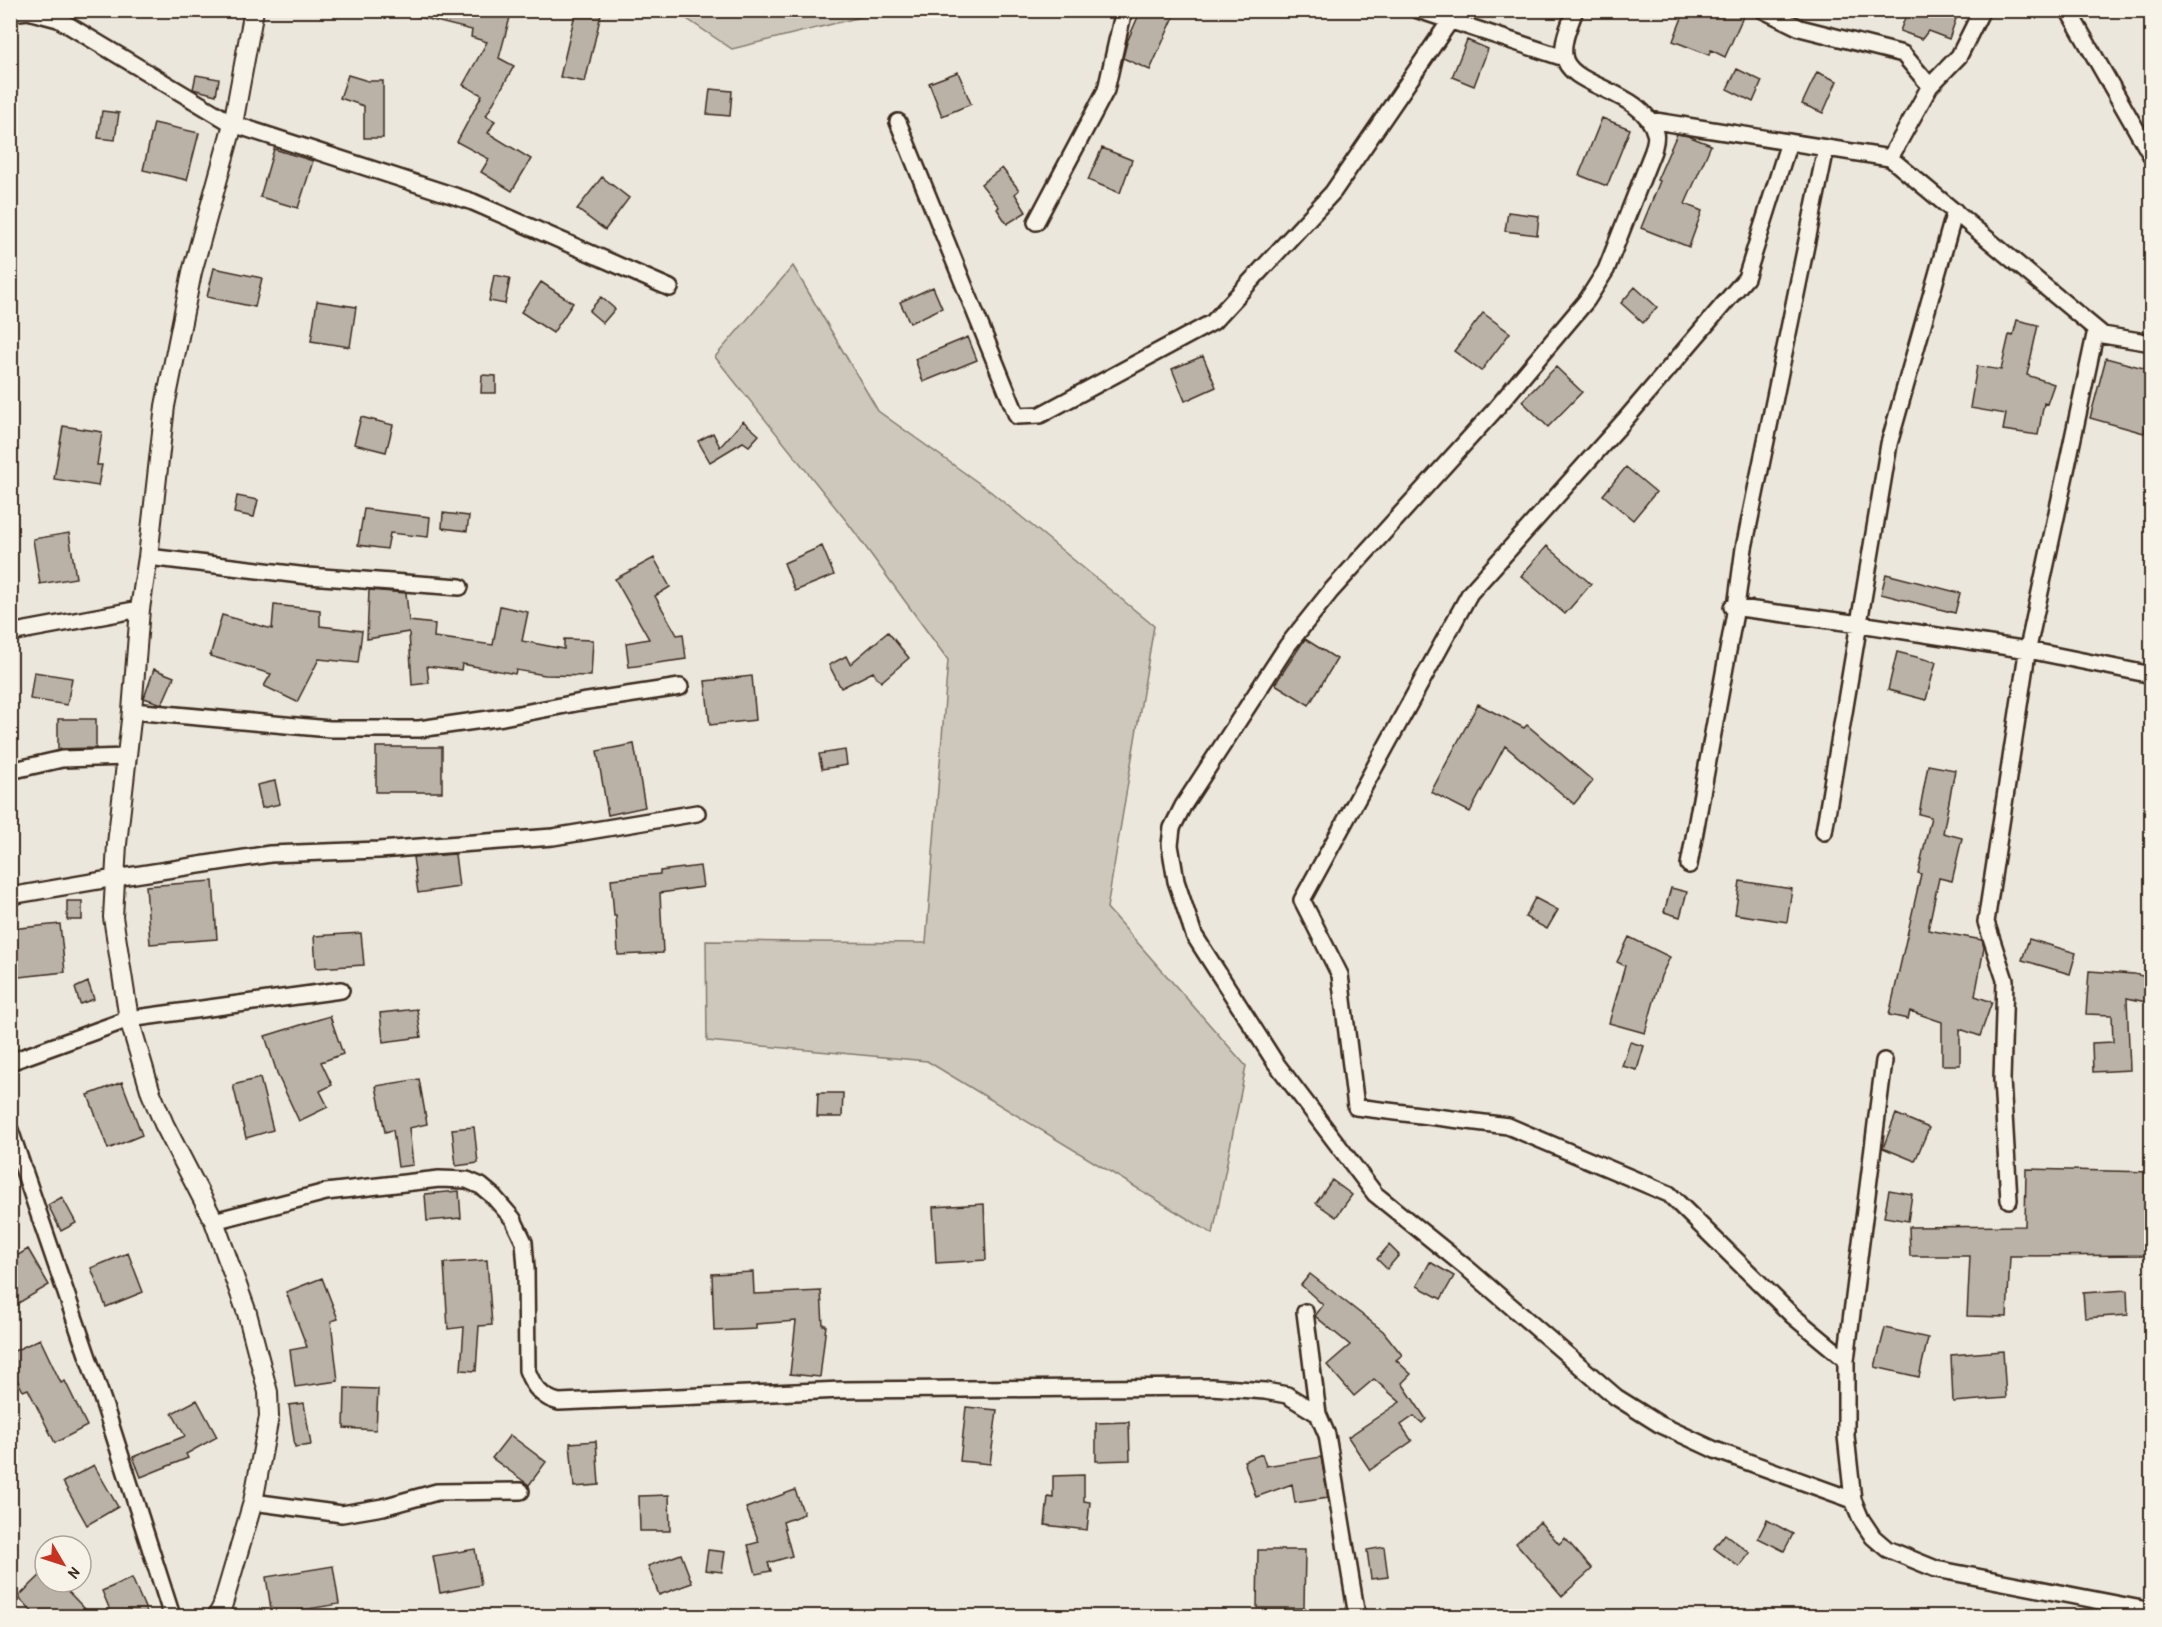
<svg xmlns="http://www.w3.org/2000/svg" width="2162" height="1627" font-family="'Patrick Hand',sans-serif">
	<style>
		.green { fill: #cec8bc; stroke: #84796d; stroke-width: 1.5 }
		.building { fill: #bab2a7; stroke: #3b2a1e; stroke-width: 1.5 }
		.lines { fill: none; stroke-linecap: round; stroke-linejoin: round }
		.minor-casing { stroke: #3b2a1e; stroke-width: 20 }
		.tertiary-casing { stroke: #3b2a1e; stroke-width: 22 }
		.minor { stroke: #f7f3e8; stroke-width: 15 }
		.tertiary { stroke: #f7f3e8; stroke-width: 18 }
	</style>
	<rect width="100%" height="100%" fill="#ece7dc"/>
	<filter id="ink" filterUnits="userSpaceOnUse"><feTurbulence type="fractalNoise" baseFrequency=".0167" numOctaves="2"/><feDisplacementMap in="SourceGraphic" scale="12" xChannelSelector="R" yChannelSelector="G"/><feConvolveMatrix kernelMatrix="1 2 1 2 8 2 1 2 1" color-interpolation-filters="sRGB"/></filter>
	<g filter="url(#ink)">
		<path class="green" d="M675,11H885L732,49Z
			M793,266L878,411L990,491L1154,626L1107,908L1246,1066L1213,1234L927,1061L707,1041L706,941L926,943L948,660L848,523L715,357Z"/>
		<path class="building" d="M415,10H512L499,58L514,66L486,116L495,121L488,133L531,159L512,191L481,172L489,159L457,142L482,95L463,85L487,42L471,37L472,30L415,16Z
			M576,10H602L585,82L560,77Z
			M1141,10H1177L1150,70L1123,58L1127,42Z
			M1685,10H1746L1725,57L1711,50L1709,55L1673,41Z
			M1908,10H1959L1949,39L1928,31L1922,39L1900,31Z
			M1467,40L1488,49L1474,86L1452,77Z
			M1737,69L1762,81L1753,102L1727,89Z
			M958,72L971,104L942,116L929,83Z
			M1817,72L1837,81L1823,113L1802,104Z
			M196,75L219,79L216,95L193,89Z
			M348,75L368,81H383V138H364V106L340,98Z
			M710,89L732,91L730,116L707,114Z
			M102,111L119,113L115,140L98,138Z
			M1602,118L1630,129L1607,186L1579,175Z
			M154,123L199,133L187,180L143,170Z
			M1677,134L1688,136L1711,145L1685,204L1702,211L1689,247L1641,228L1660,181L1657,180Z
			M1102,148L1132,160L1120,193L1088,180Z
			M274,149L313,161L298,208L260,197Z
			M1002,168L1019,190L1015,194L1026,212L1007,224L997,209L999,207L981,184Z
			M602,177L629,198L605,230L577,209Z
			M1508,212L1539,216L1537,235L1505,231Z
			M214,268L262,278L255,307L207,297Z
			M494,275L510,278L505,304L489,301Z
			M541,282L573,303L553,333L521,312Z
			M933,287L942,308L910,323L900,302Z
			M1635,287L1657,307L1643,323L1621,303Z
			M601,297L615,309L603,323L589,311Z
			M317,301L356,307L350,347L311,341Z
			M1483,313L1510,333L1481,371L1454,351Z
			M2017,320L2038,325L2027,375L2054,384L2047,404L2044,403L2038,435L2003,430L2006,414L1970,408L1977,366L2001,370L2009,335L2013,336Z
			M968,337L977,360L923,382L915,359Z
			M1203,356L1216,387L1185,401L1172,369Z
			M2106,358L2151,370V407L2144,433L2090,418Z
			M1556,367L1582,392L1548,427L1522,401Z
			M482,375L496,376V393H481Z
			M361,417L393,425L386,452L354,444Z
			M743,421L759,435L749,446L743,442L710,462L698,441L713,433L720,447Z
			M63,426L102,432L97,465H102L98,486L54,479Z
			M1626,467L1656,492L1633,520L1603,495Z
			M237,496L258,500L254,517L234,513Z
			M364,509L430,517L428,537L390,533L387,549L358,545Z
			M443,513L469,516L467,531L442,528Z
			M69,533L76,578L40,584L33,539Z
			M822,546L834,575L795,591L784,563Z
			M1547,546L1591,584L1565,614L1521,576Z
			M654,558L670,587L655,596L677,635L683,634L686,659L629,667L626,643L649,639L615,579Z
			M1886,574L1960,593L1955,613L1881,594Z
			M369,590L406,593L409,621L435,624L434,637L493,645L500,606L528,612L522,641L564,649V639L593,640L591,676L545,675L516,670L515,674L462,664L461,670L427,666L429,683L412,685L409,632L367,639Z
			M274,605L320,610V626L362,631L358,663L319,659L297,702L264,686L271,674L210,656L222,615L272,629Z
			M888,632L909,658L881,682L873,672L841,688L829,665L846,656L850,664Z
			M1305,639L1337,659L1309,705L1275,684Z
			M1897,652L1936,662L1926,700L1888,690Z
			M154,669L174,677L162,704L144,698Z
			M34,672L72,678L67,705L30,699Z
			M752,676L756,720L710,725L705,681Z
			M1478,704L1524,728L1527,725L1593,781L1574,804L1505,746L1470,812L1431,792Z
			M58,719H96V748L58,749Z
			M634,744L645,807L608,815L597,751Z
			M376,747H442V792H376Z
			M845,750L847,765L822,769L819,754Z
			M1928,765L1955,770L1943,833L1962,838L1952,881L1939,878L1928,930L1982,940L1984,948L1975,996L1992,1002L1980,1036L1960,1029V1065H1942V1022L1910,1011L1908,1019L1889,1015L1921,874L1918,873L1931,817L1919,814Z
			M275,781L280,804L262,808L257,785Z
			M455,854L459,887L418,893L413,857Z
			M700,866L703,887L660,893L663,953L618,955L616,916H614L611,879L660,874V871Z
			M213,881L217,939L150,944L146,886Z
			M1740,881L1792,889L1787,922L1735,914Z
			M1671,888L1687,892L1680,917L1664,912Z
			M1535,898L1558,910L1547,929L1525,917Z
			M67,901H82V920H67Z
			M60,924L65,972L10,978V929Z
			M361,933L364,965L316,968L314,936Z
			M1629,937L1670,957L1661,976L1645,1033L1609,1023L1625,966L1617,962Z
			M2029,939L2076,953L2070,974L2022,960Z
			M2089,971L2134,974L2151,978V1003L2127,998L2130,1070L2093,1072L2092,1043L2113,1042L2112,1015L2086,1014Z
			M88,982L94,999L80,1004L75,988Z
			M417,1009L421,1037L383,1042L380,1013Z
			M330,1016L343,1054L321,1062L332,1085L320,1091L328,1107L299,1121L278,1076L265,1036Z
			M1630,1042L1644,1046L1637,1070L1622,1066Z
			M260,1078L273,1130L246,1138L233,1085Z
			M419,1079L427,1124L409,1128L413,1165L398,1167L393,1130L385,1132L376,1086Z
			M122,1082L142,1135L108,1149L88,1095Z
			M818,1093H843L842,1117H817Z
			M1896,1114L1929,1128L1915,1161L1883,1148Z
			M474,1127L478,1163L456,1166L452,1129Z
			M2026,1169L2151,1172V1255L2010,1256L2007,1317L1967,1316L1970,1256H1910L1909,1227L2025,1226Z
			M1332,1180L1352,1195L1336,1217L1316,1203Z
			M1889,1190L1912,1194L1908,1221L1884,1217Z
			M459,1191L461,1218L427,1221L425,1194Z
			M62,1197L76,1223L61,1231L48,1205Z
			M984,1204L986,1260L936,1263L933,1207Z
			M1389,1245L1399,1255L1387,1269L1377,1259Z
			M28,1249L49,1285L10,1308V1260Z
			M128,1253L143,1292L106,1307L91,1268Z
			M487,1260L492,1325L479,1326L476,1371L461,1370L464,1327L448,1329L444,1263Z
			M1430,1262L1454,1276L1441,1299L1417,1286Z
			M753,1272L754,1294L821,1291L823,1325H826L820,1377L790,1374L796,1321L756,1324V1329L714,1331L712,1274Z
			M1310,1274L1383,1331L1402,1355L1396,1360L1411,1374L1402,1383L1426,1419L1422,1423L1414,1416L1401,1425L1412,1441L1370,1470L1348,1437L1400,1402L1374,1379L1354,1396L1327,1365L1350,1345L1315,1316L1323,1305L1301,1285Z
			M322,1278L338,1319L331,1321L338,1381L295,1387L290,1350L307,1347L286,1292Z
			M2127,1290L2128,1315L2085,1318L2083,1293Z
			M1885,1328L1928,1338L1919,1377L1875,1367Z
			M40,1339L61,1383L65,1381L87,1426L55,1443L28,1389L23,1391L10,1366V1353Z
			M2003,1351L2006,1398L1953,1402L1951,1355Z
			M345,1388L378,1389L376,1430L344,1428Z
			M197,1400L217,1437L186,1454L188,1458L141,1477L133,1457L185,1436L172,1413Z
			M304,1403L311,1445L295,1447L289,1405Z
			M966,1407L997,1410L990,1464L960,1461Z
			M1129,1422L1130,1460L1096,1461V1423Z
			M510,1435L546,1462L529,1485L492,1458Z
			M596,1441L599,1485L574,1487L570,1443Z
			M1262,1454L1266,1466L1321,1457L1328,1498L1295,1503L1292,1484L1256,1497L1244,1461Z
			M94,1465L118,1507L87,1525L63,1482Z
			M1084,1475V1501L1090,1502L1087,1530L1045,1525L1048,1497L1053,1498V1476Z
			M795,1490L804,1514L783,1522L792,1556L768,1563L771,1571L756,1574L748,1545L759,1542L746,1508Z
			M669,1495L670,1531H640L639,1496Z
			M1767,1520L1793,1534L1784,1551L1758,1538Z
			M1540,1522L1559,1544L1565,1538L1592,1569L1562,1596L1516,1543Z
			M1725,1534L1750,1553L1739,1567L1714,1548Z
			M1384,1547L1388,1577L1371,1579L1367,1550Z
			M475,1549L481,1585L440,1593L433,1556Z
			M708,1550L725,1552L722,1572L705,1570Z
			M1258,1550H1305L1304,1608H1257Z
			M681,1554L692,1583L659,1595L648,1566Z
			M333,1566L339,1604L272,1615L266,1577Z
			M45,1571V1582H59L85,1609L78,1617H37L18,1597Z
			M132,1578L149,1617H113L102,1591Z"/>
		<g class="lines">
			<g class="minor-casing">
				<path id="minor" d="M1418,10L1564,58
					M1575,10C1570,25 1562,40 1564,55C1567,88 1644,89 1655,133C1657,138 1654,146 1653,151L1606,270L1587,300L1493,412L1330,592L1287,646L1183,806L1172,828L1170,845L1176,881L1194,935L1275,1062L1375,1194L1468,1269L1616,1397L1659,1424L1715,1450L1853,1500
					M1763,10L1800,28L1903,54L1930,86
					M2068,10L2152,157
					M10,13L28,11L58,19L233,124L473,202L670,288
					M1649,120L1890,158L2103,335L2152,343
					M898,122L1017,416L1040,415L1213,322L1333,192L1450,21
					M1789,142L1746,278L1624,421L1470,593L1302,900L1340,975L1356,1107L1508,1126L1669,1194L1793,1316L1846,1360
					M1890,158L1930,86L1959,56L1982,10
					M1036,222L1106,90L1124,10
					M148,557L308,576L460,587
					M1732,607L1860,624L2028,650L2152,675
					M10,633L140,609
					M132,711L330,729H419L503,717L581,702L680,687
					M10,771L62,759L127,757
					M1824,832L1889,444L1955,211
					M1689,865L1736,607L1744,548L1826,148
					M10,896L115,878L270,854L379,850L553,837L697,813
					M1884,1061L1846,1360V1436L1853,1500L1861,1519L1873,1537L1887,1549L1936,1569L2152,1611
					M10,1062L129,1019L341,990
					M10,1130L105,1407L172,1616
					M2009,1200L2002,1080L2005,980L1986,922L2027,653L2096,330
					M214,1221L326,1192L439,1179L467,1180L481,1186L493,1196L513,1219L524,1242L526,1268L527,1370C533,1387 542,1398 559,1402L842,1390L1211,1387L1265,1391L1287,1395L1318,1414L1327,1435L1357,1616
					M1305,1312L1318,1414
					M253,1502L342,1514L383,1507L437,1492L521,1491"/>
			</g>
			<g class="tertiary-casing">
				<path id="tertiary" d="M217,1616L222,1607L253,1502L269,1417L268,1392L247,1313L214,1221L164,1124L151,1093L129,1019L113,917L117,844L132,711L140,609L148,557L165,406L192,272L233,124L254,10"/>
			</g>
			<use href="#minor" class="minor"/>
			<use href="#tertiary" class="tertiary"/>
		</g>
	</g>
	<rect width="2162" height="1627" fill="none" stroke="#f7f3e8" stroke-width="36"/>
	<rect x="18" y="18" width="2126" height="1591" fill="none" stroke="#3b2a1e" stroke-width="2" filter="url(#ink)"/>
	<g transform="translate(63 1564) rotate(129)"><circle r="28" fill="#f7f3e8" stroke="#aca397" stroke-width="1.5"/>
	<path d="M0-4.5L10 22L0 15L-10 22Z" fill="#c8321e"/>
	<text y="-9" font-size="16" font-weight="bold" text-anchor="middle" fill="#3b2a1e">N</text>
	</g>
</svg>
